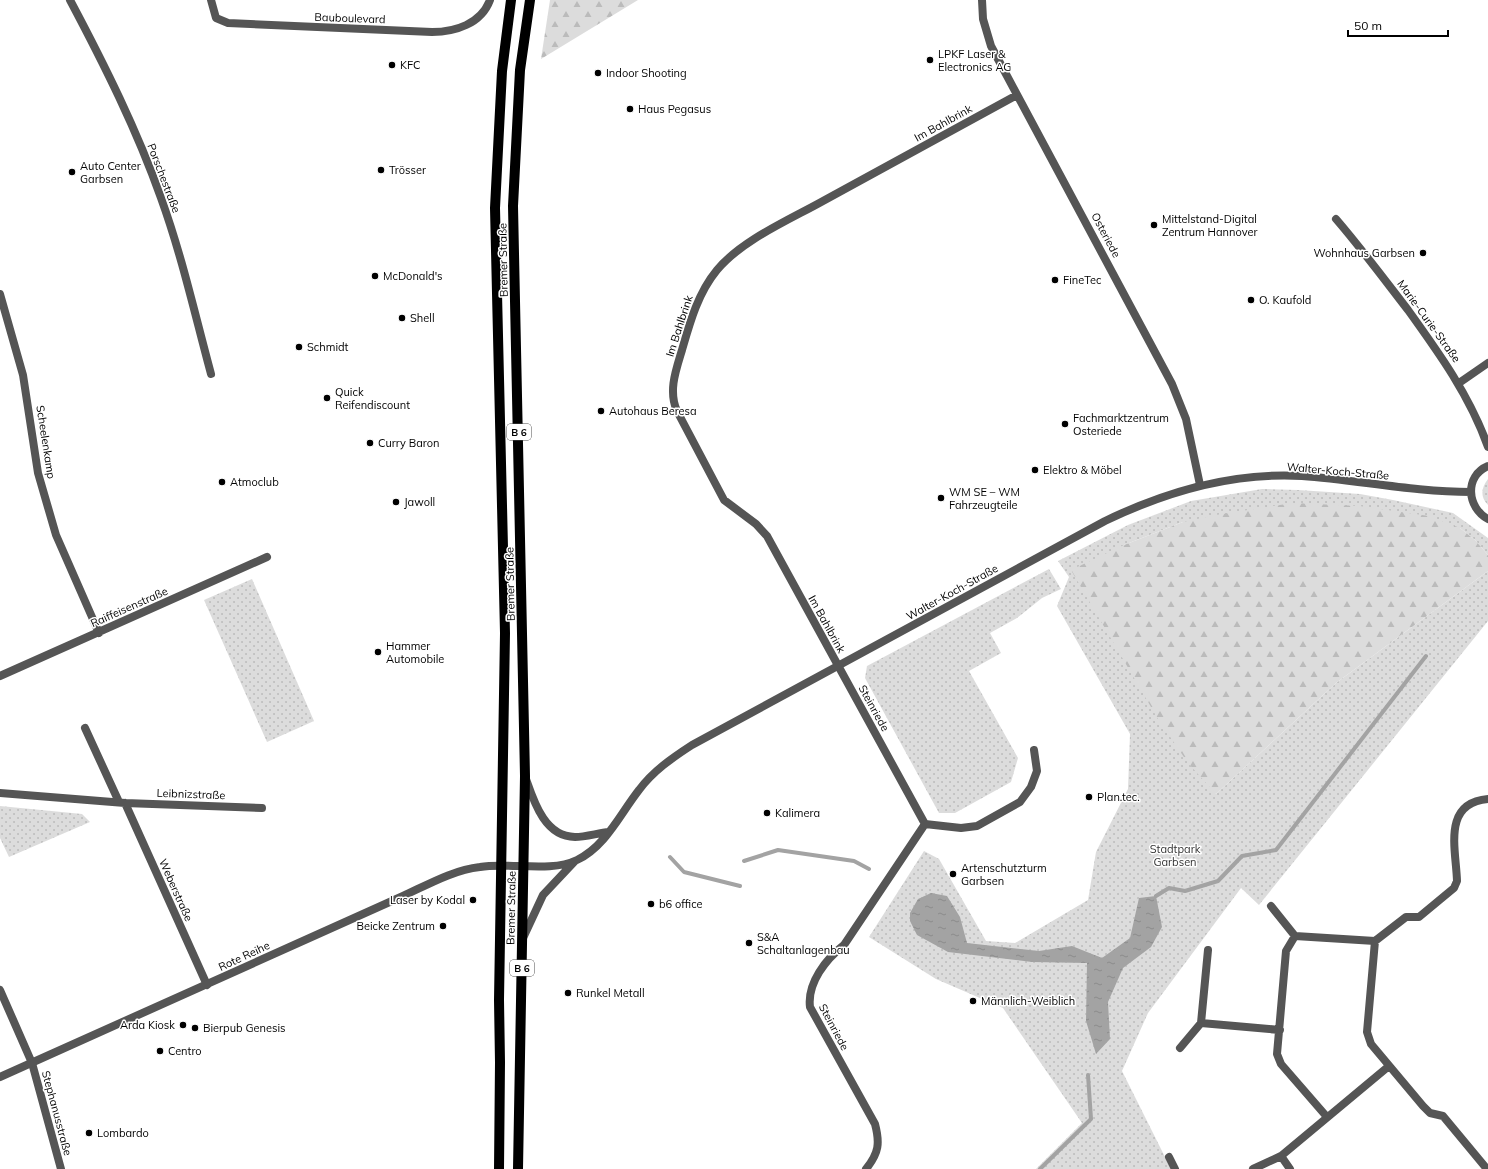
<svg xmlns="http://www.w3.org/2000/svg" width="1488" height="1169" font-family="Mulish,sans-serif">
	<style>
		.green { fill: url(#green-dots) }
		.forest { fill: url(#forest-firs) }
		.water { fill: url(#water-ripples) }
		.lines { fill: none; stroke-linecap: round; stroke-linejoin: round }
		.stream { stroke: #a3a3a3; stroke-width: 4 }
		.minor { stroke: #555; stroke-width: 8 }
		.tertiary { stroke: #555; stroke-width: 8 }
		.primary { stroke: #000; stroke-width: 10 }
		.poi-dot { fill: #000; stroke: #fff; stroke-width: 1.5 }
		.labels { text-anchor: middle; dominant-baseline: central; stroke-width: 3; stroke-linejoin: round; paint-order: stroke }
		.shield { fill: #fff; stroke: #4c4c4c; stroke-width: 1 }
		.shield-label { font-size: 10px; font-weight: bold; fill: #000 }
		.street-label { font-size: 11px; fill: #000; stroke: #fff }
		.poi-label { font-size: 11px; fill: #000; stroke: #fff; text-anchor: start }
		.park-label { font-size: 11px; fill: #333; stroke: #fff }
	</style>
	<defs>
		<pattern id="green-dots" width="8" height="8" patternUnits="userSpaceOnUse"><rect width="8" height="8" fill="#dcdcdc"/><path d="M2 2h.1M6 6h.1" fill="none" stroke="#bbb" stroke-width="1.8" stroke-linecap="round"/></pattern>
		<pattern id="forest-firs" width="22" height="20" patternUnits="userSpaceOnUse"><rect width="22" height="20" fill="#dcdcdc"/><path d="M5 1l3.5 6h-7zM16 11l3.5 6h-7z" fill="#bbb"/></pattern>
		<pattern id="water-ripples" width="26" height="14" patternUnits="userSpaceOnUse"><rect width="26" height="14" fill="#a3a3a3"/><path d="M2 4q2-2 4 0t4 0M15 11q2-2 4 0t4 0" fill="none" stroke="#8b8b8b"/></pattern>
	</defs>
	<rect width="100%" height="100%" fill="#fff"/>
	<path class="green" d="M1488,479V505C1480,497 1481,488 1488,479Z
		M1262,489L1298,490L1360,494L1393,500L1453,513L1488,538V555L1475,540L1460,528L1183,522L1124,545L1216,794L1336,683L1488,571V621L1259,905L1241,888L1148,1013L1122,1071L1171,1169H1036L1082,1123L1003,1008L936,979L869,937L924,851L939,859L986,941L1015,943L1088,900L1096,852L1128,789L1130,734L1057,606L1069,577L1058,561L1128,525L1191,501Z
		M1049,569L1061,589L1042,598L1017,618L990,633L1001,653L969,671L1018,758L1011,782L955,813H939L865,678L867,666Z
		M252,579L314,721L267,742L204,600Z
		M0,806L82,814L90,822L9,857L0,838Z"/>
	<path class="forest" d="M550,0H638L541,59Z
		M1293,503L1359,506L1429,516L1460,528L1475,540L1488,555V571L1336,683L1216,794L1188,763L1158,719L1071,570L1124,545L1183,522L1216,515Z"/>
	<path class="water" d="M931,893L947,896L960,917L967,943L1039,951L1072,946L1102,958L1130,938L1139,898L1156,896L1162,927L1151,947L1123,968L1108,1002L1110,1039L1096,1054L1086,1021L1087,963L1032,962L948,952L917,935L910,921V913L918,899Z"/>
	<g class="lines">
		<path class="stream" d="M670,857L684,872L740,886
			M744,861L778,850L854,861L869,869
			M1156,896L1169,888L1185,891L1218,881L1242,856L1276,850L1426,656
			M1040,1169L1091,1119L1088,1075"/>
		<path class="minor" d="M70,0C104,64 137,130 161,198C182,256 195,315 211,374
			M211,0L216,18L228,23L432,32C455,32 481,24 490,0
			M982,0L983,19L991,46L1172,384L1186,419L1200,485
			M1336,219C1361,248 1384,279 1408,310C1439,353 1470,396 1488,447
			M0,294L23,375L38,473L56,535L99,633
			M1459,383L1488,363
			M0,676L267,557
			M85,728L119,802
			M0,793L125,803L262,808
			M125,803L207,985
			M925,824L961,828L977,826L1020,802L1031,787L1037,771L1034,750
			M1271,906L1295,936L1375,941
			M1295,936L1286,951L1277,1054L1281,1064L1327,1117
			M0,990L32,1063L61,1169
			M1201,1023L1208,950
			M1180,1048L1201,1023L1280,1030
			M1169,1157L1175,1169
			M866,1169C879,1153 880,1143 875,1124L810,1007C807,983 826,959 844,945L925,824L767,536L756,524L724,500L677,411C668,391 676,370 682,350C690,322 698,293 717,270C742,240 789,220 823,201C888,166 952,130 1017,95
			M1253,1169L1281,1156
			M1290,1169L1281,1156L1389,1066
			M1487,1169L1443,1116L1430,1113L1423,1106L1371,1044L1367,1032L1375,941L1406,917H1419L1454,888L1457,881C1456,849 1442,803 1488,799"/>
		<path class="tertiary" d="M1488,466C1464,476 1467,508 1488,519
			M526,779C534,802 545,837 575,837C586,837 598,833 609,832
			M523,938L543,895L575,861
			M0,1077L403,896C427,885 453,870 480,867C509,862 550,873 577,860C606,846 620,814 639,790C653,771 672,758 692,745L1105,521C1167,491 1232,472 1302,476C1358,480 1414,492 1471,492"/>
		<path class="primary" d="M499,1169L500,1062L499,1000L505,633L495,208L502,71L511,0
			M518,1169L525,776L513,206L520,70L530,0"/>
	</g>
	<g class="poi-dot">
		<circle cx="930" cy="60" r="4"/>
		<circle cx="392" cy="65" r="4"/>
		<circle cx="598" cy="73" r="4"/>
		<circle cx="630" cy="109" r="4"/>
		<circle cx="381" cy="170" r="4"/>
		<circle cx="72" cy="172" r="4"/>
		<circle cx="1154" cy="225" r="4"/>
		<circle cx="1423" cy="253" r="4"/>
		<circle cx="375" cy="276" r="4"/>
		<circle cx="1055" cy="280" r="4"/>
		<circle cx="1251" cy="300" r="4"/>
		<circle cx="402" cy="318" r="4"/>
		<circle cx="299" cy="347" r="4"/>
		<circle cx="327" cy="398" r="4"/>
		<circle cx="601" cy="411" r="4"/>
		<circle cx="1065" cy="424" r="4"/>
		<circle cx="370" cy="443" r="4"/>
		<circle cx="1035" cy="470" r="4"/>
		<circle cx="222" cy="482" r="4"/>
		<circle cx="941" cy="498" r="4"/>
		<circle cx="396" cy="502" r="4"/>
		<circle cx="378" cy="652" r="4"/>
		<circle cx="1089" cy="797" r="4"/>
		<circle cx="767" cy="813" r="4"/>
		<circle cx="953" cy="874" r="4"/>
		<circle cx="473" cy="900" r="4"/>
		<circle cx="651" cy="904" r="4"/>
		<circle cx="443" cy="926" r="4"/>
		<circle cx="749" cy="943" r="4"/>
		<circle cx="568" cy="993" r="4"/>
		<circle cx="973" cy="1001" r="4"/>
		<circle cx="183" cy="1025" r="4"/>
		<circle cx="195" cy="1028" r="4"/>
		<circle cx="160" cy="1051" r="4"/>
		<circle cx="89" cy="1133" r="4"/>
	</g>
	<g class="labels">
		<g class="shield">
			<rect x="507" y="424" width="24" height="16" rx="3"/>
			<rect x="510" y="960" width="24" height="16" rx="3"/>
		</g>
		<g class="shield-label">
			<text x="519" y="432">B 6</text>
			<text x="522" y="968">B 6</text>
		</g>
		<g class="street-label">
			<text transform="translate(350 18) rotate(2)">Bauboulevard</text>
			<text transform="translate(943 123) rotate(-29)">Im Bahlbrink</text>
			<text transform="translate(164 178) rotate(69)">Porschestraße</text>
			<text transform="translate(1106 235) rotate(62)">Osteriede</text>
			<text transform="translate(503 260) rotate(-91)">Bremer Straße</text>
			<text transform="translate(1429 321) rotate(54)">Marie-Curie-Straße</text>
			<text transform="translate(679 326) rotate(-72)">Im Bahlbrink</text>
			<text transform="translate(46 442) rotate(81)">Scheelenkamp</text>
			<text transform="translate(1338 471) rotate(5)">Walter-Koch-Straße</text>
			<text transform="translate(510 584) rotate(-91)">Bremer Straße</text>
			<text transform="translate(952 592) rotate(-29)">Walter-Koch-Straße</text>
			<text transform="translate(129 607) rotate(-24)">Raiffeisenstraße</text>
			<text transform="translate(827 624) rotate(61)">Im Bahlbrink</text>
			<text transform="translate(874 708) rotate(61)">Steinriede</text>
			<text transform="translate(191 794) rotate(2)">Leibnizstraße</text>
			<text transform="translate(176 890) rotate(66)">Weberstraße</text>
			<text transform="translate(511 908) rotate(-89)">Bremer Straße</text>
			<text transform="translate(244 956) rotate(-25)">Rote Reihe</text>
			<text transform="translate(834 1027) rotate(62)">Steinriede</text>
			<text transform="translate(57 1113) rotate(75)">Stephanusstraße</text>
		</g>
		<g class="poi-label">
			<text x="938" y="54">LPKF Laser &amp;<tspan x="938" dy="13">Electronics AG</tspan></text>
			<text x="400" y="65">KFC</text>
			<text x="606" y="73">Indoor Shooting</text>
			<text x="638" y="109">Haus Pegasus</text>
			<text x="80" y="166">Auto Center<tspan x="80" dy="13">Garbsen</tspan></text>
			<text x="389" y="170">Trösser</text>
			<text x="1162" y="219">Mittelstand-Digital<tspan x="1162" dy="13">Zentrum Hannover</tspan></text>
			<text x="1415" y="253" text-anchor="end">Wohnhaus Garbsen</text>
			<text x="383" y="276">McDonald's</text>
			<text x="1063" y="280">FineTec</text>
			<text x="1259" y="300">O. Kaufold</text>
			<text x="410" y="318">Shell</text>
			<text x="307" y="347">Schmidt</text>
			<text x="335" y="392">Quick<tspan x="335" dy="13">Reifendiscount</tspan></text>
			<text x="609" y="411">Autohaus Beresa</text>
			<text x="1073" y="418">Fachmarktzentrum<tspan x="1073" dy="13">Osteriede</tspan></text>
			<text x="378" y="443">Curry Baron</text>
			<text x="1043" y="470">Elektro &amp; Möbel</text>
			<text x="230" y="482">Atmoclub</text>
			<text x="949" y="492">WM SE – WM<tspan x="949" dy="13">Fahrzeugteile</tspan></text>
			<text x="404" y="502">Jawoll</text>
			<text x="386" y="646">Hammer<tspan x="386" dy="13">Automobile</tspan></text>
			<text x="1097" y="797">Plan.tec.</text>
			<text x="775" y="813">Kalimera</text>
			<text x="961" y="868">Artenschutzturm<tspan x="961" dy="13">Garbsen</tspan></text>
			<text x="465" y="900" text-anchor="end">Laser by Kodal</text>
			<text x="659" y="904">b6 office</text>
			<text x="435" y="926" text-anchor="end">Beicke Zentrum</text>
			<text x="757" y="937">S&amp;A<tspan x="757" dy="13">Schaltanlagenbau</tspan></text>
			<text x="576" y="993">Runkel Metall</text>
			<text x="981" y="1001">Männlich-Weiblich</text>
			<text x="175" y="1025" text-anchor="end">Arda Kiosk</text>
			<text x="203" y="1028">Bierpub Genesis</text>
			<text x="168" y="1051">Centro</text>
			<text x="97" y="1133">Lombardo</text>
		</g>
		<g class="park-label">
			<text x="1175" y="849">Stadtpark<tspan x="1175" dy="13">Garbsen</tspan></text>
		</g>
	</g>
	<path d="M1348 30v6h100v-6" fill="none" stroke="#000000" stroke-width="2"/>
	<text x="1354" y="30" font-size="12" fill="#000000" stroke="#ffffff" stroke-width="3" paint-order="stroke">50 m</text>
</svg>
